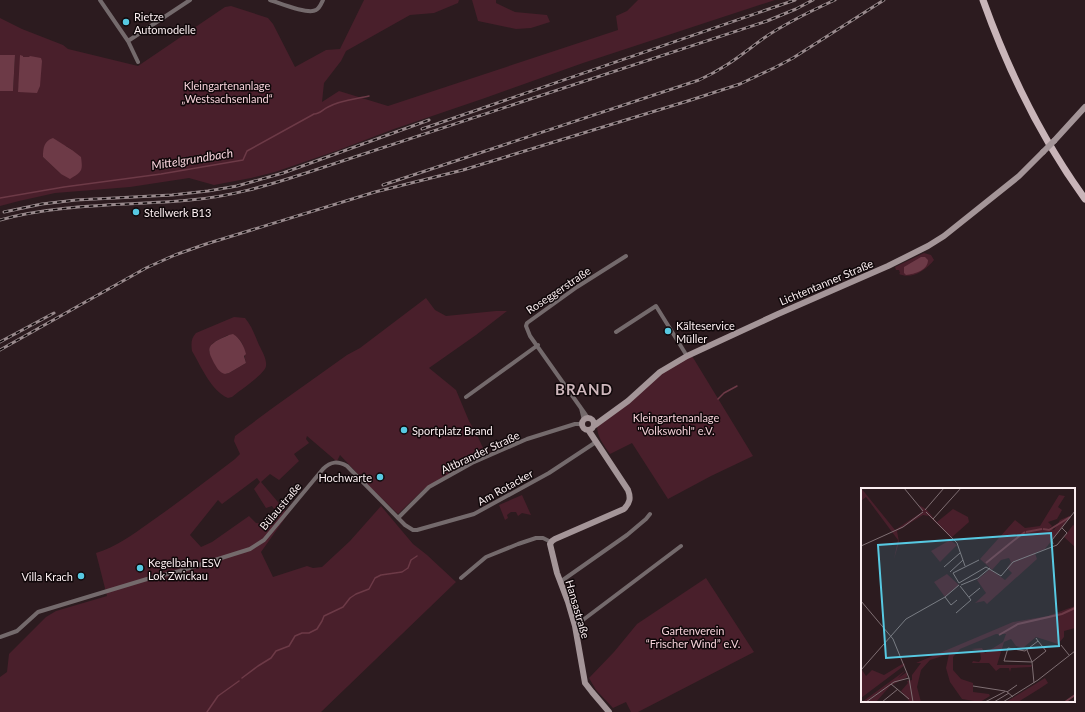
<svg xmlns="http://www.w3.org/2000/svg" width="1085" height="712" font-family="Lato,sans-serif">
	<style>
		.green { fill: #491f2b; fill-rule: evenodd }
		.water { fill: #6d3a47 }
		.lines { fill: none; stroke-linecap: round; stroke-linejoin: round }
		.stream { stroke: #6d3a47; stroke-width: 1.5 }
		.street { stroke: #746a6c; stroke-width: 4 }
		.secondary { stroke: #a49598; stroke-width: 6 }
		.primary { stroke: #c9b5b9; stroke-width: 7 }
		.rail-casing { stroke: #998a8d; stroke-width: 3 }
		.rail { stroke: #10080a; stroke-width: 1.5; stroke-dasharray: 4.5; stroke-linecap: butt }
		.secondary-bridge { stroke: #a49598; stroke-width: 6 }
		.poi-dot { fill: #57c9e2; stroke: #10080a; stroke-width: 1.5 }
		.labels { text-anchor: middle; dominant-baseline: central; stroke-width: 3; stroke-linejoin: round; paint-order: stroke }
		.poi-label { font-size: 11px; fill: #fbeef0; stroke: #10080a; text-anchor: start }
		.park-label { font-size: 11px; fill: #f4d0d8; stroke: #10080a }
		.street-label { font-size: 11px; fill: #fbeef0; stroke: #10080a }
		.water-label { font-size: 12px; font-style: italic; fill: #f8d4dc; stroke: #10080a }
		.district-label { font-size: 15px; font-weight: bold; letter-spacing: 1px; fill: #cfb7bc; stroke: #10080a }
		.inset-river { fill: none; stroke: #6d3a47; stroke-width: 2 }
		.inset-road { fill: none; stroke: #7f6f73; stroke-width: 1 }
		.view { fill: #57c9e2; fill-opacity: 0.15; stroke: #57c9e2; stroke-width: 2 }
		.inset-edge { fill: none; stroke: #fbeef0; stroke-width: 2 }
	</style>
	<rect width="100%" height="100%" fill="#2c1b1f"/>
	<path class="green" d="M364,0H459L458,3L434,13L410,15L346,51L341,61L324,83L322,102L339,91L388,106L618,30L616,16L627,11L638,0H775L583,63L485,98L394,129L336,151L275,172L251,178L214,185L189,178L130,187L55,193L19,201L0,206V91H13L15,56L0,55V18L22,29L63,45L68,49L138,66L225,7L231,6L268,18L273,24L295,67L326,50L340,49ZM23,57L34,58L18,91ZM66,146L72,150L61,174L43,157Z
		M472,0H496V3L515,12L547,15L550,22L531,28L516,29L478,21Z
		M924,253L931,255L934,260C926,270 912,280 899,274L900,273L899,270H896L895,267L897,266Z
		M426,298L435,310L446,316L496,311H507L476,335L429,368L456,390L469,421L477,435L484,450L481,455L425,488L398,514L371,488L340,455L337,461L335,460L307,436L306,439L309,443L294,454L299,461L279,480L270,474L261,482L288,514L261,552L273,577L307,566L313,568L322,567L350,541L381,506L413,544L427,555L456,582L321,712H0V677L7,672L9,654L46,617L56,611L107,596L96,553C116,547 132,535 149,523C178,503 206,481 235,459L240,454L234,441L235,436L274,407L347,355L360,348ZM257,478L260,482L254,489L266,508L272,506L279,515L273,525L256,523L249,516L212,542L201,547L190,535L218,500L222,504Z
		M234,317L245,318C252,326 255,336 259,345C262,351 267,359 266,366C265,374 239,391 232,397L228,398C211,391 201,366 192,351C191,344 191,338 196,333ZM228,335H233C246,341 243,351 246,363L229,373L225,374L209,352C209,342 221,339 228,335Z
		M692,356L753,456L711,476L668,499L632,443L610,454C603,444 597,437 597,425L660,373Z
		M522,495L531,515L522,513L518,516L516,512H511L507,515L508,518L505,520L499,505Z
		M706,578L754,652L638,712H631L626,702L613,708L596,690L589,678L614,652L637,624Z"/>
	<path class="water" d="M0,55H15L13,91H0Z
		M20,55L23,56V57H29L30,56L41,58L42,61L40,86L37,93L18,92Z
		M53,138L72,150L81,157C83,171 82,172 70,179L61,174L43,157C43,148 44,141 53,138Z
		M921,257H925L928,260C928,270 915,274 906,275L904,273V267Z
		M233,334C240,338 244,346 246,354L244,356L246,363L229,373L225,374C219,372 217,368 214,363C208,351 206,347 218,340C223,338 227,335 233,334Z"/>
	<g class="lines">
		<path class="stream" d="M0,198L64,187L161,174L243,160L247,151L314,114C320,114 322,110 328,107C340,100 356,99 369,96
			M718,399L724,393L737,386
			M242,678L258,666L271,658L276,651L289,646L295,636L302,633H309L317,629L322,621L324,616L343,607L350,598L356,594L369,589L375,578L381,575L402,572L408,568L411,560L417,556
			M207,712L218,696L239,681"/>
		<path class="street" d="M100,0L128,41
			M270,0C280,3 308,15 316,10C320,8 321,4 323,0
			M138,62L128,41L190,0
			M616,332L656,306L687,356
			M466,397L538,345
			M581,408L584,420
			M588,418L530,336L526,326L527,323L577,287L626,256
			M398,518L429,487L472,463L527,439L575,424H582
			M461,578L486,557L518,544L536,538H543L551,542
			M560,582L627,535L646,519L650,514
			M575,626L681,546
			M0,637L17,631L38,612L147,579L180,571L250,549L264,540L323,469C331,461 338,461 347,466L405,525L413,530H417L474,514L549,473L596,442"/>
		<path class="secondary" d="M1054,141L1085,107
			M582 424a6 6 0 1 1 12 0a6 6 0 1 1-12 0Z
			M595,425L628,401L660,372L687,356L778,314L888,266L928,246L944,236L1019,176L1043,152
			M589,431L628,490C631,498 630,503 624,509L555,539L552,541L550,544L557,573L568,602L575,626L585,683L592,692L609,712"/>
		<path class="primary" d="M983,0C1008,70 1041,138 1085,199"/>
		<g class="rail-casing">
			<path id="rail" d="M422,129L795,0
				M383,185L699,80C726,68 742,54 764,38C786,23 811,11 835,0
				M4,212L42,204L76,200L172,195L208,191L237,186L283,173L429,120
				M0,220C63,203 126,206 190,200C229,197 266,186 303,174L767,21L796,9L813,0
				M0,342L54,313
				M0,350L146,268L175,255L206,244L375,192L463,170L691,100L740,84L776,67L793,58L884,0"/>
		</g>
		<use href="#rail" class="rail"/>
		<path class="secondary-bridge" d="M1043,152L1054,141"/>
	</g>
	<g class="poi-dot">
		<circle cx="126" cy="22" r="4"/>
		<circle cx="136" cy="212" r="4"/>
		<circle cx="668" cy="331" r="4"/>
		<circle cx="404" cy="430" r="4"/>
		<circle cx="380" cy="477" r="4"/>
		<circle cx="140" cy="568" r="4"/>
		<circle cx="81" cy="576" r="4"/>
	</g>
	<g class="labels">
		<g class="poi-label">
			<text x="134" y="16">Rietze<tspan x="134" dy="13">Automodelle</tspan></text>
			<text x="144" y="212">Stellwerk B13</text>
			<text x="676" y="325">Kälteservice<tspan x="676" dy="13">Müller</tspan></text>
			<text x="412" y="430">Sportplatz Brand</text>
			<text x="372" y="477" text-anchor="end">Hochwarte</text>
			<text x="148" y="562">Kegelbahn ESV<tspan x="148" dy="13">Lok Zwickau</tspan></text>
			<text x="73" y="576" text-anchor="end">Villa Krach</text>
		</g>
		<g class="park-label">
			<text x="227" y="85">Kleingartenanlage<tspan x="227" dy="13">„Westsachsenland“</tspan></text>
			<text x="676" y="417">Kleingartenanlage<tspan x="676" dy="13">"Volkswohl" e.V.</tspan></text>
			<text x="693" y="630">Gartenverein<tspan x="693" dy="13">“Frischer Wind” e.V.</tspan></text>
		</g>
		<g class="street-label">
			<text transform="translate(826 282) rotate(-23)">Lichtentanner Straße</text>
			<text transform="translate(558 290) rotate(-34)">Roseggerstraße</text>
			<text transform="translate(480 452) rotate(-25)">Altbrander Straße</text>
			<text transform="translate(505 487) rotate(-29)">Am Rotacker</text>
			<text transform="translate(280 506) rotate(-50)">Bülaustraße</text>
			<text transform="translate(578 609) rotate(74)">Hansastraße</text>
		</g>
		<g class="water-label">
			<text transform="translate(192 159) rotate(-9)">Mittelgrundbach</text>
		</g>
		<g class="district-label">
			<text x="584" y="389">BRAND</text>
		</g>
	</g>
	<g transform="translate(861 488)">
		<rect width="214" height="214" fill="#2c1b1f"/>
		<path d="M0,0L34,42L61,24L58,17L65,21L76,34L92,21L107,29L108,34L90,50L68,28L62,27L36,43L38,54L33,71L37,52L5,9L0,13ZM198,7L204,8L197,19L201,22L196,31L187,34L191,38L189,40L193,42L199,32L211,27L184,61L174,65L176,71L126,116L123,113L114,115L125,105L116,92L129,81L144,92L151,85L146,80L150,74L148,70L140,72L131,82L119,71L154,32L164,40L179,38ZM212,37L214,38V59L203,49ZM89,52L96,57L79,74L70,63ZM86,86L98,97L84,109L73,94ZM214,118V140L203,143V149L197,156L175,149L162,160L155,158L150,151L143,154L136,177H171L170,179L150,180L149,184L148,180H139L135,183L128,175H111L112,173L118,174L120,171L119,163L110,161L121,160L124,165L142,154L145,146H135L99,161L92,169V182L100,191L112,195V204L128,206L129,208L119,214L101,211L89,194L85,180L88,166L69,172L60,182L56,199L60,214H49L40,203L47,195L46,193L51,192V187L60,175H55L152,134L187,128ZM43,175L44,177L0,210L1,182L5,188L11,182L23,187ZM45,182L37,190L46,184V189L29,198L15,214H1ZM184,190L187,195L178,201L157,214H145Z" fill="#491f2b"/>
		<path class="inset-river" d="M182,41L188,42L209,29M165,44L181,41M152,53L164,44M125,75L152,53M138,147L157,136L201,126L214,120M204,214L214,207"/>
		<path class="inset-road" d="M43,0L62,23M64,22L83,0M65,24L96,55L104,78M72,31L100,0M192,56L191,52L214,23M0,58L42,39L62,24M83,79L99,65M89,84L102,72M98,95L125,79L140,88L152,74L196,57L206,45L201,40M98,95L92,85L118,72M100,97L117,90L129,80M84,109L90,117L96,112M108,109L119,100M0,113L32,151L48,190M95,125L110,112L99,98M175,150L177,153L164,163L147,160L143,173L171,174L185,163L177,153M200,157L208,167M166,162L171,174L173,195M0,182L45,131L84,109L98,97M48,190L52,214M30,196L48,211M112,198L144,203M146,204L156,197M5,214L33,194L48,190M21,214L37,201M124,214L145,203L152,209M133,214L148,205M142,214L177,192L214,163"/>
		<path class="view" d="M190,45L198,158L25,170L17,57Z"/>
		<rect width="214" height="214" class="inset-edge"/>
	</g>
</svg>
